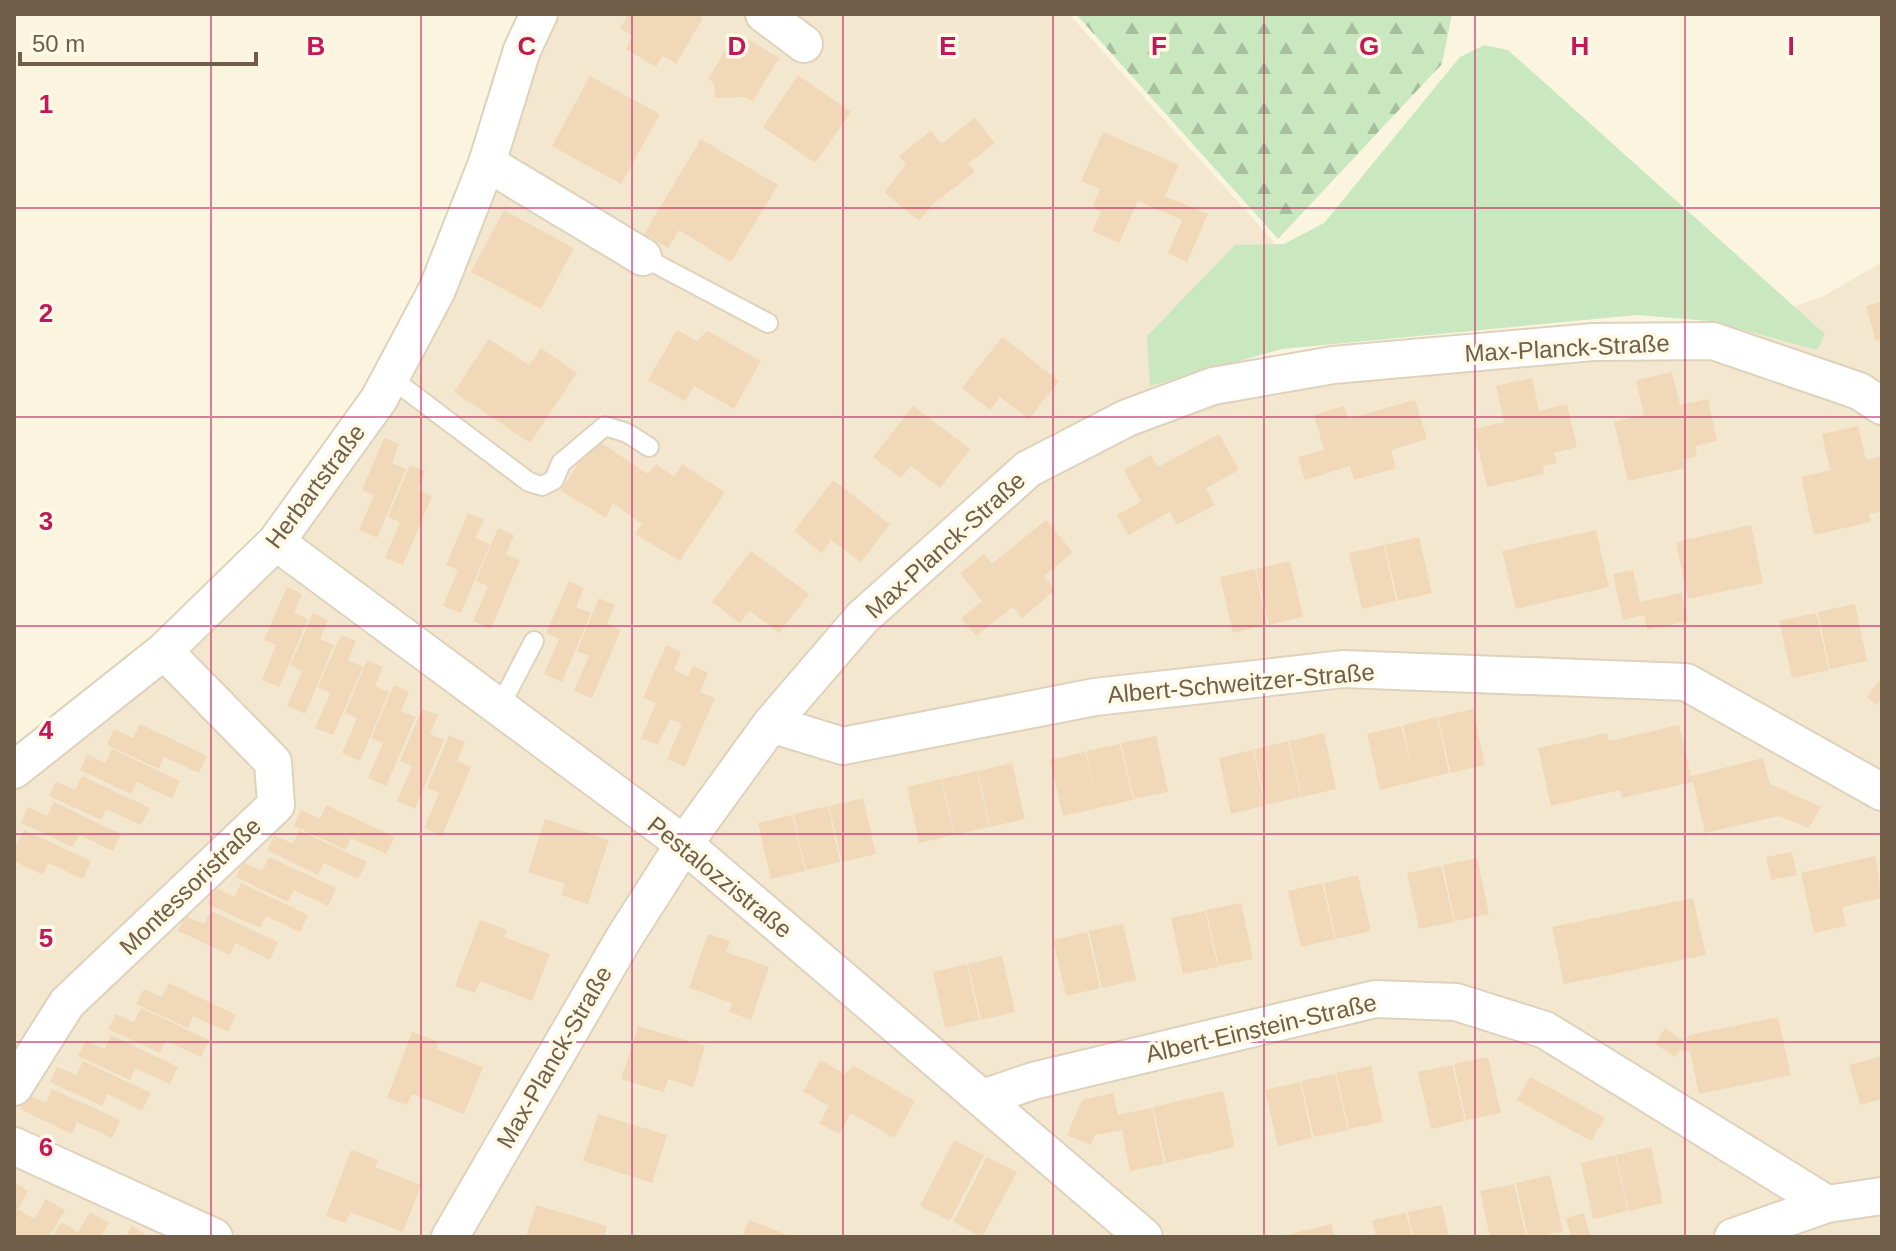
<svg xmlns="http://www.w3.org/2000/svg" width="1896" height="1251" font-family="Arial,sans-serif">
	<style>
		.residential { fill: #f3e8cf }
		.green { fill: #c9e8c0 }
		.forest { fill: url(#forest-firs) }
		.building { fill: #f0d8b9 }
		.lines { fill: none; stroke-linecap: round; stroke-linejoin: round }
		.lane-casing { stroke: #dfd2bd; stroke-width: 22 }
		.street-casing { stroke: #dfd2bd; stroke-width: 40 }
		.lane { stroke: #fff; stroke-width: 18 }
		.street { stroke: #fff; stroke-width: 36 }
		.grid { fill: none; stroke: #c2185b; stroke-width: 2; stroke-opacity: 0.55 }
		.labels { text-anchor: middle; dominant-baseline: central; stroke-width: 7; stroke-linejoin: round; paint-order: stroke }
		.street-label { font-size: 24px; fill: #715e48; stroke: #fff9e6 }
		.grid-label { font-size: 26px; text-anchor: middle; font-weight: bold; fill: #c2185b; stroke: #fff9e6; stroke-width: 7; stroke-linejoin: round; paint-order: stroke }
	</style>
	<defs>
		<pattern id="forest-firs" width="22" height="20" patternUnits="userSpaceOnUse" patternTransform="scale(2)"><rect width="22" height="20" fill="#c9e8c0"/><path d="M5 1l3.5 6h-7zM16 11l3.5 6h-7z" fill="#a8bf9e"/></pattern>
	</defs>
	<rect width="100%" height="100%" fill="#fbf5e0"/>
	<path class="residential" d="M541,14H1069L1274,242L1192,330L1210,381L1716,333L1822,297L1882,262V1237H14V773L167,650L381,400Z"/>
	<path class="green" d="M1484,45L1508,50L1825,334L1817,350L1710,321L1637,315L1282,349L1150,386L1147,336L1235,245L1284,244L1324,223L1460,57Z"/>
	<path class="forest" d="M1076,14H1452L1442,64L1278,239Z"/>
	<path class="building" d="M629,14H697L703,18L676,64L663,56L656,67L626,49L633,36L620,28Z
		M736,32L779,58L753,101L744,97L715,98L714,83L708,79Z
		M798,75L851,112L815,163L763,127Z
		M590,76L660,114L621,184L552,146Z
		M975,118L995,143L968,164L975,172L933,204L919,221L884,192L906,165L899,156L931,131L941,144Z
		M1103,132L1179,165L1165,196L1208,214L1187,262L1168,253L1182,220L1138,201L1119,243L1092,231L1101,212L1093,205L1100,189L1081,181Z
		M701,139L778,185L731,262L679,230L668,248L644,234Z
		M504,210L574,248L541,309L471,272Z
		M1882,301V340L1876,341L1866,306Z
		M677,330L697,341L708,331L761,361L734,409L694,386L685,401L648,380Z
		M1002,337L1059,381L1029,419L1000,397L990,410L962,388Z
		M489,339L529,365L541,348L577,373L530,443L454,392Z
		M1672,372L1680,405L1708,399L1717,441L1695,446L1697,456L1683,460L1685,468L1628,481L1614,422L1644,415L1636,380Z
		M1532,378L1539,411L1567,404L1577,447L1554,453L1557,463L1543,466L1544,474L1487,487L1474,429L1504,422L1496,386Z
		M1415,400L1427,439L1391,450L1396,468L1354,480L1350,466L1305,480L1298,457L1324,450L1314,415L1344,406L1348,419Z
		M913,406L970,449L940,488L911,466L901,478L873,457Z
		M1858,426L1866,460L1882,456V511L1869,514L1871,522L1814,535L1801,477L1830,470L1822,434Z
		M1219,434L1239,470L1206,488L1215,505L1177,525L1170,512L1128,535L1117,515L1141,502L1124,470L1151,455L1158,467Z
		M384,438L399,444L392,463L406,469L377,538L359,530L374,495L362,490Z
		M594,438L648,474L656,464L674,477L682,464L725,492L680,561L635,534L642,524L613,503L606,518L561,491Z
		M410,465L425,471L418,490L432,496L403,565L385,558L400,522L388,517Z
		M833,480L890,524L861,562L831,540L822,553L794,531Z
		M468,513L484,520L475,538L490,544L461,613L443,606L458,570L446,565Z
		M1046,520L1073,552L1044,576L1055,590L1022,618L1013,607L976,636L961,618L982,601L960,573L984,554L992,564Z
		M1751,525L1763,583L1688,599L1676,542Z
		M498,528L514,535L506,554L520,560L491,629L473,621L488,586L476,581Z
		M1596,530L1609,587L1516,609L1502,551Z
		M1419,537L1432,593L1398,601L1385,545Z
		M1384,545L1396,601L1362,609L1349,553Z
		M751,551L809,594L779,633L750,611L740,623L712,602Z
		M1290,561L1303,617L1269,625L1256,569Z
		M1255,569L1267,625L1233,633L1220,577Z
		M1633,570L1640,602L1681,593L1688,621L1647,630L1644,615L1623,620L1613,574Z
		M569,581L584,588L576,607L591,613L562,682L544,674L559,639L546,633Z
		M287,587L302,594L294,612L308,619L279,687L262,680L276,645L264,640Z
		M599,598L615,605L607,623L621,630L592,698L574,691L589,656L577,651Z
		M1855,604L1867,661L1830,669L1818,612Z
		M313,613L328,620L320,639L334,645L305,714L287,706L302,671L290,666Z
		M1816,613L1829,670L1792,678L1779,621Z
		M341,635L356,641L348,660L363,667L333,735L315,728L330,693L318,687Z
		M666,645L681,652L674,670L688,677L693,666L708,673L700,692L715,698L685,767L667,759L682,724L670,719L658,745L641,738L656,703L643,698Z
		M367,660L383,667L375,686L389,692L360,761L342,753L357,718L345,713Z
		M1882,677V698L1877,705L1867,697Z
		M394,685L409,692L401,711L416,717L386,786L368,778L383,743L371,738Z
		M422,709L438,715L430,734L444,740L415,809L397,801L412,766L400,761Z
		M1473,709L1485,765L1451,773L1438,717Z
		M1437,717L1449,773L1380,790L1367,734L1401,726L1412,769L1403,725Z
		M140,724L207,756L199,773L164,757L159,769L107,745L114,729L133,738Z
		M1679,725L1691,776L1763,758L1770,784L1821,807L1809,828L1779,816L1705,833L1693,782L1622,798L1620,790L1551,806L1538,748L1607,733L1609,741Z
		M1324,733L1336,789L1302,797L1289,741Z
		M449,735L465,742L457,761L471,767L442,836L424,828L439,793L427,788Z
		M1156,736L1168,792L1134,799L1121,743Z
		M1288,741L1301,797L1266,805L1254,749Z
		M1120,744L1133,800L1063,816L1050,760L1085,752L1096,795L1086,751Z
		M112,749L180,781L172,799L137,782L131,794L80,770L87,754L105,763Z
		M1253,750L1265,806L1231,814L1219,758Z
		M1012,763L1025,819L990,827L978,771Z
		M977,771L989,827L955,835L942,779Z
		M82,776L150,808L141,825L106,809L101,820L49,796L56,781L75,790Z
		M941,779L954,835L919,843L907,787Z
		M863,798L876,854L842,862L829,806Z
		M54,802L121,834L113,851L79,835L73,847L21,823L28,807L47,816Z
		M326,805L395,837L386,854L351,838L346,850L294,826L301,810L320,819Z
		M828,806L840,862L806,870L793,814Z
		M792,815L805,871L771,879L758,823Z
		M545,819L609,840L588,904L561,895L565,884L528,872Z
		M24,830L91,861L83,879L48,863L43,875L14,861V842L17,844Z
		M299,830L367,862L358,879L324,863L318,875L267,850L274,835L293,844Z
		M1792,852L1797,875L1771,880L1766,857Z
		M1875,856L1882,898L1842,907L1846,926L1814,933L1801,873Z
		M269,857L336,888L328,906L294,890L288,902L236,877L243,862L262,871Z
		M1477,858L1489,914L1455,921L1443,865Z
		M1441,866L1454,922L1419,929L1407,873Z
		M1358,875L1371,931L1336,939L1324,883Z
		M241,883L308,915L300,932L266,916L260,928L208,904L216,888L234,897Z
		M1322,883L1335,939L1301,947L1288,891Z
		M1693,898L1706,955L1564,984L1552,927Z
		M1241,903L1253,959L1219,966L1206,910Z
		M211,911L278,942L270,960L235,943L230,955L178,931L185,916L204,924Z
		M1205,911L1218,967L1183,974L1171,918Z
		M480,920L507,930L504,937L550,954L532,1001L480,981L475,993L455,986Z
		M1123,924L1136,980L1102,988L1089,931Z
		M1087,932L1100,988L1066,996L1053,940Z
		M708,934L730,941L726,952L769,967L751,1020L729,1012L732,1003L689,988Z
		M1002,956L1015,1012L981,1020L968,964Z
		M967,964L979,1020L945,1028L933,972Z
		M169,983L236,1015L228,1032L193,1016L188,1028L136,1004L144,989L162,997Z
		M141,1008L209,1040L201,1057L166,1041L160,1053L108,1029L116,1014L134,1022Z
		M1778,1017L1791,1075L1699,1094L1690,1051L1680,1050L1675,1057L1655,1044L1665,1028L1685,1042L1689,1035Z
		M638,1026L705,1046L693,1087L668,1079L664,1092L621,1079Z
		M412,1032L439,1042L437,1049L483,1067L464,1114L412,1094L407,1105L387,1098Z
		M111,1035L178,1067L170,1084L135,1068L130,1080L78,1056L86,1040L104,1049Z
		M1882,1056V1099L1860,1105L1849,1065Z
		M1488,1057L1501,1113L1466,1120L1454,1064Z
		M821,1060L845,1074L854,1066L915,1101L894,1138L851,1113L839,1134L819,1123L829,1106L803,1091Z
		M83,1061L151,1093L142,1111L108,1094L102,1106L50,1082L57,1067L76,1075Z
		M1452,1065L1465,1121L1431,1129L1418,1072Z
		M1371,1066L1383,1122L1349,1129L1336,1073Z
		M1335,1074L1348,1130L1314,1137L1301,1081Z
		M1530,1077L1605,1118L1591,1141L1517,1100Z
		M1300,1082L1312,1138L1278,1146L1265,1090Z
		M52,1089L120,1120L112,1138L77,1122L72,1134L20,1109L27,1094L46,1103Z
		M1223,1091L1235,1147L1166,1163L1153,1107Z
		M1113,1093L1118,1115L1152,1108L1164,1164L1130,1171L1122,1130L1095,1135L1091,1145L1067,1135L1082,1100Z
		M598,1114L667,1135L652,1183L583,1161Z
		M954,1140L984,1155L950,1221L920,1206Z
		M1651,1147L1663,1203L1629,1211L1616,1155Z
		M351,1150L378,1160L375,1167L421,1185L403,1232L350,1212L346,1223L326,1216Z
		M1615,1155L1628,1211L1593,1219L1581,1163Z
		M987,1157L1017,1172L982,1237L953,1222Z
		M1550,1175L1563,1232L1528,1237L1516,1183Z
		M14,1182L28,1191L18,1209L34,1219L46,1199L65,1210L49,1237H14Z
		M1514,1184L1526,1237H1490L1480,1191Z
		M536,1205L607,1226L604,1237H526Z
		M1442,1205L1449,1237H1413L1408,1212Z
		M90,1212L109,1223L101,1237H52L62,1222L78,1232Z
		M1406,1213L1412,1237H1376L1372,1220Z
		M1584,1213L1590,1235L1571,1237L1566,1218Z
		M749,1220L793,1237H742Z
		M1332,1224L1334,1237H1282V1236Z
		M132,1226L150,1237H125Z"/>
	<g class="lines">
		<g class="lane-casing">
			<path id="lane" d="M643,257L768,323
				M391,378L529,482L542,486L554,480L561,463L605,426L627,433L649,447
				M499,708L534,641"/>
		</g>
		<g class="street-casing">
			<path id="street" d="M764,14L804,44
				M487,163L643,257
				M276,542L684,844L1144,1237
				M771,724L843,746L1095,697L1343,669L1686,682L1882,792
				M14,770L164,651L276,542L379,399L437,290L487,163L522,50L539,14
				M14,1087L67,1003L276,805L273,762L164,651
				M983,1098L1033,1081L1375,999L1456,1002L1545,1030L1827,1204
				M14,1146L214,1237
				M450,1237L624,938L684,844L771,724L862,618L1028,469L1127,418L1213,386L1333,365L1593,342L1713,341L1859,391L1882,406
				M1733,1237L1827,1204L1882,1196"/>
		</g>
		<use href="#lane" class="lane"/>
		<use href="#street" class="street"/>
	</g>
	<path class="grid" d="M211,14V1237M421,14V1237M632,14V1237M843,14V1237M1053,14V1237M1264,14V1237M1475,14V1237M1685,14V1237M14,208H1882M14,417H1882M14,626H1882M14,834H1882M14,1042H1882"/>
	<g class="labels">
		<g class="street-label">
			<text transform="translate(1567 348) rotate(-3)">Max-Planck-Straße</text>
			<text transform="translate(315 486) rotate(-53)">Herbartstraße</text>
			<text transform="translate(945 545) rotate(-42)">Max-Planck-Straße</text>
			<text transform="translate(1241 683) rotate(-5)">Albert-Schweitzer-Straße</text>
			<text transform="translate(720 877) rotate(39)">Pestalozzistraße</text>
			<text transform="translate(190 886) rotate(-44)">Montessoristraße</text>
			<text transform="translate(1261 1028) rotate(-13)">Albert-Einstein-Straße</text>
			<text transform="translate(554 1057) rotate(-60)">Max-Planck-Straße</text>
		</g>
	</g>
	<g class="grid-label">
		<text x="316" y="55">B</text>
		<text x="527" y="55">C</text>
		<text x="737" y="55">D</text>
		<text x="948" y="55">E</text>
		<text x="1159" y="55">F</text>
		<text x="1369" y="55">G</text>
		<text x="1580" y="55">H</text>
		<text x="1791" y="55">I</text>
		<text x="46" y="113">1</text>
		<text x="46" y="322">2</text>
		<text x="46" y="530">3</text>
		<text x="46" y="739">4</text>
		<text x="46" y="947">5</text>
		<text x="46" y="1156">6</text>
	</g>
	<rect width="1896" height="1251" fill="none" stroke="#715e48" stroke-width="32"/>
	<path d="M20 52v12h236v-12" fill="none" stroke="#715e48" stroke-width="4"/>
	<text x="32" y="52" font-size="24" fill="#715e48" stroke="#fff9e6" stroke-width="6" paint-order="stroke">50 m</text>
</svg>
